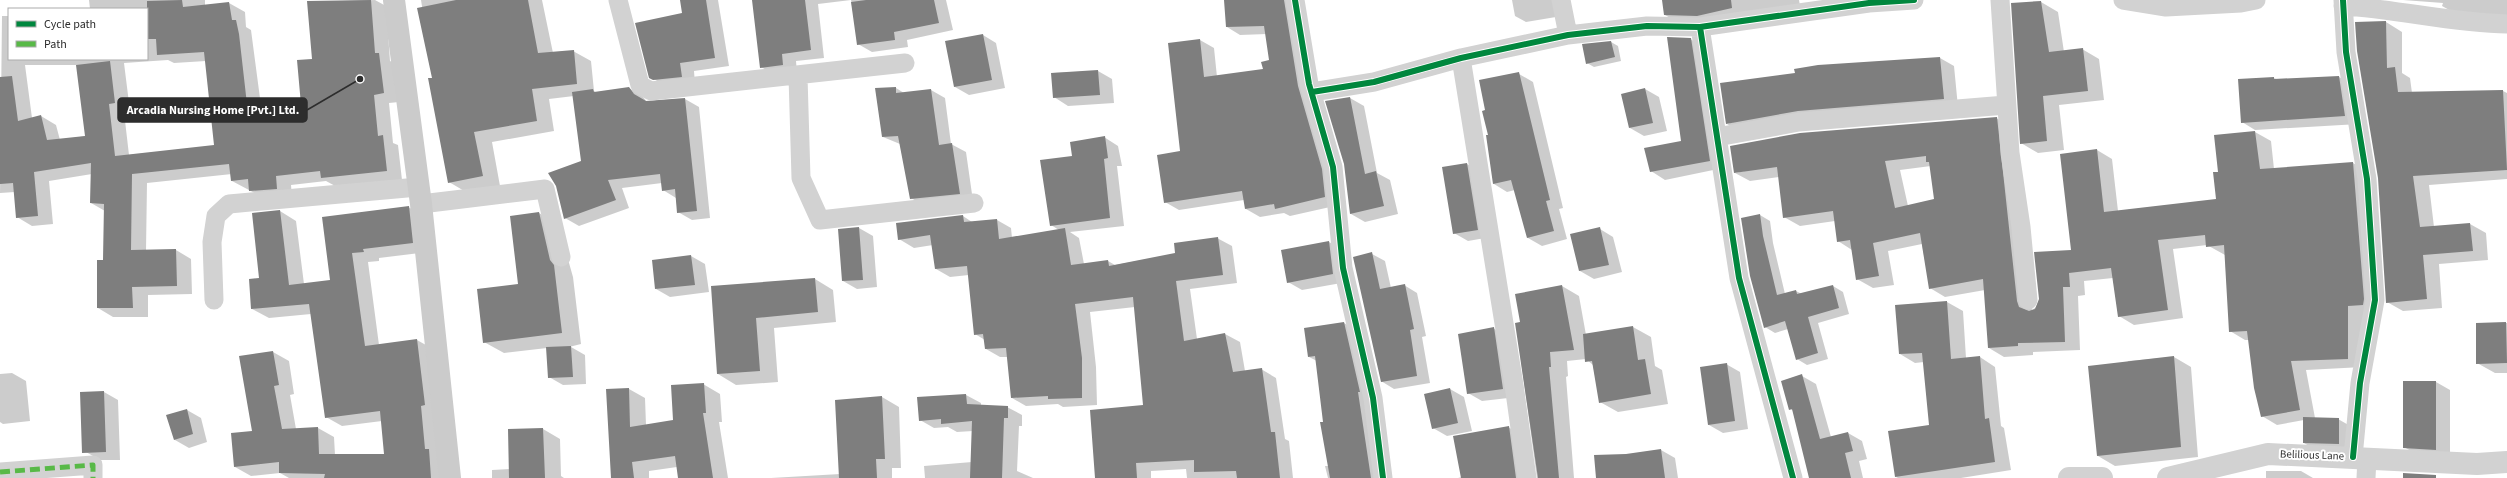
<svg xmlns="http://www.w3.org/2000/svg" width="2507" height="478" font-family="'Source Sans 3',sans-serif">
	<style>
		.shadow { fill: #0003; fill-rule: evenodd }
		.building { fill: #7e7e7e; fill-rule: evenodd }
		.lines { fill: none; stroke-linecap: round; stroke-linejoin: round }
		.minor { stroke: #d2d2d2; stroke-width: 19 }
		.tertiary { stroke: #d2d2d2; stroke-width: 22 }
		.secondary { stroke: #cbcbcb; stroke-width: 22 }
		.quiet { stroke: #58b947; stroke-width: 5; stroke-dasharray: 10 5; stroke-linecap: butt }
		.cycleway-casing { stroke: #fff; stroke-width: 8 }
		.cycleway { stroke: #00873e; stroke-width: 6 }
		.labels { text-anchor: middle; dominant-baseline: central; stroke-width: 4; stroke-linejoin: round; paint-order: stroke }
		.street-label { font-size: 11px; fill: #2d2d2d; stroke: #fff }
		.leader { fill: none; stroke: #2d2d2d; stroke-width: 1.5 }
		.callout-dot { fill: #2d2d2d; stroke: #fff; stroke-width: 1.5 }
		.callout { fill: #2d2d2d; stroke: #2d2d2d; stroke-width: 1.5 }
		.callout-label { font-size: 12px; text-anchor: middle; font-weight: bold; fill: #fff }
	</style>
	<rect width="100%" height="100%" fill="#fff"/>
	<path class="shadow" d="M89,0H205V6L229,3L245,12L246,27L251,30L263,121L303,117L313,60L308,2L375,0L386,6L390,61L394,63L399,102L389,103L393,143L398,145L402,180L337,187L326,181L291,185L292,197L266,199L232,181V174L147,183L146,251L176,250L191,259L192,294L148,295V317H113L98,308L104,261L105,211L91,203L92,174L49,181L53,224L32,226L17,217L15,192L0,193L2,16H9V59H147V9H90ZM168,60L174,63L206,61L215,146L129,155L124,112L130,111L124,63ZM25,65H77L86,136L60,140L56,125L41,116L32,118Z
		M421,0H542L553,53L573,51L591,61L594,91L597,93L629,88L643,97L647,102L685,99L699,107L710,218L692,220L678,212L676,198L663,190L662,183L622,188L629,208L579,226L565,218L582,162L574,96L549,99L554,131L492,142L500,186L466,192L449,182Z
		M681,0H718L729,66L694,71L695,84L668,87L650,77L683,14Z
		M753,0H946L953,30L907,40L908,47L872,52L858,44L851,0L818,4L824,58L796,61L797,73L775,75L761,67Z
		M1225,0H1300L1339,205L1290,216L1284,213L1260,217L1246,209L1244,200L1179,210L1165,202L1181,152L1200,40L1214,48L1217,77L1264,70L1270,61L1267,34L1240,35L1227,27Z
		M1512,0H1559L1562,16L1526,22L1515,16Z
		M1663,0H1799L1800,6L1679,23L1665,15Z
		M2403,0H2507V20L2460,16L2442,6L2443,3Z
		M2041,2L2058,12L2064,52L2082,49L2099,59L2104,100L2059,105L2064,150L2038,153L2021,143Z
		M2386,22L2402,32V73L2410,78L2412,93L2503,91L2507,93V179L2429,185L2434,227L2470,224L2486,233L2488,260L2439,264L2442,308L2403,311L2387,302Z
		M983,35L996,43L1005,88L969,95L955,87Z
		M1690,39L1704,47L1723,168L1665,180L1651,171L1682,142Z
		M1611,42L1618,46L1621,61L1594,67L1587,63Z
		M1940,58L1954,66L1958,107L1741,132L1727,124Z
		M1098,71L1112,79L1114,103L1068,106L1054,97L1052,73Z
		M1519,74L1533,82L1563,208L1559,209L1567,239L1542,246L1528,238L1515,190L1507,192L1494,184L1489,135Z
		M2339,77L2353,85L2359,124L2255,130L2242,122L2274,78L2278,80Z
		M896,88L904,93L931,90L945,98L951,144L966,152L973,201L925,206L911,198L900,144L883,137Z
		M1645,89L1659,97L1667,131L1644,136L1630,128Z
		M1350,98L1364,106L1377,173L1390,180L1398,214L1365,222L1351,214L1345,164Z
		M1996,118L2012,127L2032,310L2039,305L2072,251L2097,150L2112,159L2118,211L2217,200L2219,173L2216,136L2255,132L2271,141L2274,169L2353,163L2368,172L2379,309L2363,367L2306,370L2315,418L2338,419L2352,427L2353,452L2317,451L2304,443V420L2277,425L2262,416L2249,340H2245L2230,331L2225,255L2207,245L2173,249L2183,318L2134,325L2119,316L2113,278L2084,281L2085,295L2078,296L2080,350L2033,352V355L2004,357L1989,348L1985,290L1945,297L1930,288L1922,244L1888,251L1894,285L1873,288L1857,279L1852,250L1838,241L1835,221L1800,226L1784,217L1779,177L1750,181L1735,173ZM1931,166L1936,200L1908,206L1900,170Z
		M1104,137L1118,146L1122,166H1117L1124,226L1070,232L1079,238L1084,264L1108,261L1115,265L1176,254L1217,238L1232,246L1237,283L1190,289L1197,339L1225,334L1240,342L1245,371L1261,369L1276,378L1285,439L1289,441L1293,478H1187L1186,469L1151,471V478H1096L1144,406L1135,307L1090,312L1096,367L1097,405L1063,407L1058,404L1026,406L1012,398L1008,357H1000L986,349L985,340L975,334L969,275L950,277L936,269L933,245L914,248L899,239L963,216L972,222L997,220L1011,228L1012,238L1059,230L1051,225L1073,157Z
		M1467,164L1481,172L1491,237L1468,241L1454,233Z
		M408,207L425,216L428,252L379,258V261L368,262L379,345L417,340L433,349L446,478H289L280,473L251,476L235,467L253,431L240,357L273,352L289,361L294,394L290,395L296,429L318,428L334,437L335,455H385L382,421L342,426L326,417L311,314L269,318L252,309L250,280L260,279L280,211L296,221L304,284L331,281L323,218Z
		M539,213L558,224L573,277L581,344L565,348L571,347L585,355L586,384L563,385L549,377L547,348L504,353L484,342L519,285Z
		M1760,215L1770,221L1773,243L1785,294L1796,291L1802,294L1833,286L1843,292L1849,314L1818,323L1828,359L1807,365L1797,359L1788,329L1775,333L1765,327L1742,219Z
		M859,228L873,236L877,287L857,289L843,281Z
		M1600,229L1613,237L1622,272L1594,279L1580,271Z
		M1329,242L1343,250L1347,282L1302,290L1288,282Z
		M1372,254L1385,261L1391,288L1404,285L1417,293L1426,336L1422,337L1430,383L1394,389L1381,381Z
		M691,256L705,264L709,292L670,297L656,289Z
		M815,279L833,290L836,322L774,328L778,382L736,385L718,374L712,287Z
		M1562,286L1579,296L1586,335L1633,327L1651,337L1655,366L1662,370L1668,404L1618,412L1600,402L1593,365L1586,359L1567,361L1568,376L1566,377L1574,478H1537L1516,324L1521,323Z
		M1947,302L1963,311L1966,358L1980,357L1995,367L2001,426L2004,428L2011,470L1961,478H1898L1896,477L1930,426L1924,362L1915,363L1900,354Z
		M1344,323L1358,331L1383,478H1328L1325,466H1329L1317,361L1309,357Z
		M2507,323V373H2495L2477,363V324Z
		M1493,328L1507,337L1517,397L1482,401L1468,393Z
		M2174,357L2191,367L2198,457L2115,466L2098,456L2128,361Z
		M1726,364L1740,372L1748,429L1723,433L1709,425Z
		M12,373L26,381L30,421L3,424L0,422V374Z
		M1802,376L1816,384L1831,437L1848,433L1862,441L1867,459L1859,461L1863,478H1810L1794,411L1790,409Z
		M2436,382L2450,390V457L2418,455L2404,447Z
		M703,384L720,394L722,422H719L728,478H679L677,467L649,471V478H612L629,389L645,398L646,425L674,421Z
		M1450,389L1464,397L1472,431L1447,436L1433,428Z
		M104,392L118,400L120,460H100L86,452Z
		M966,395L981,403V406L1007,407L1022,415V426H1019L1017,471L1033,478H925L924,466L972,462L973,431L957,432L948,427L934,428L920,420Z
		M882,397L899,407L901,468H892V478H771L840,474Z
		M187,410L201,418L207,442L189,448L175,440Z
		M1508,427L1525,437L1532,478H1458L1462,477Z
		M543,429L560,439L561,476L564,478H492V470L510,469Z
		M1661,450L1675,458L1678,478H1597L1626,455Z
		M2266,471H2301L2313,478H2266Z"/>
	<path class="building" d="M182,0L183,7L229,2L232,20H236L239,34L249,122L302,116L297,60L312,59L307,1L371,0L375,53H379L384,93L374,95L378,136L383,135L387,171L321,178L320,171L276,176L277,189L249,191L248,179L231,181L229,164L132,174L131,250L176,249L177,286L132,287L133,308H97V260H103L104,204L90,203L91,163L34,172L38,216L16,218L13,183L0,184V77L12,76L18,121L41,115L47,140L85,136L76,65L110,61L115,103L109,104L115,156L214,145L204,52L157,55L156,39H147V1Z
		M456,0H528L538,53L574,50L577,84L532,89L537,121L474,132L483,176L448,183L428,78H432L417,8Z
		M680,0H706L715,58L680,63L682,77L653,80L649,78L635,23L682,13Z
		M752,0H805L811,50L782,54L783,65L760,68Z
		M866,0H934L939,23L894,32L895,40L857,45L851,2Z
		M1224,0H1284L1298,86L1322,169L1325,197L1275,209L1274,204L1245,209L1242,191L1164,203L1157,155L1180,151L1168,43L1200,39L1204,77L1263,69L1261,62L1269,60L1264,26L1226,27Z
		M1662,0H1731L1732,8L1697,16L1664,15Z
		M2041,1L2049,52L2083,48L2088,91L2043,96L2047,141L2020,144L2011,3Z
		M2386,21L2387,68L2395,67L2398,92L2503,90L2507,170L2413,176L2420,227L2470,223L2473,251L2423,255L2427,299L2386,303L2378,178L2357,51L2355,22Z
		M983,34L992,80L954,87L945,41Z
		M1667,37L1691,38L1710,161L1650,172L1644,148L1681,141Z
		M1611,41L1615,57L1586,64L1582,44Z
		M1940,57L1944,99L1798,111L1726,124L1720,83L1795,73L1794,69L1818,65Z
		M1098,70L1100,95L1053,98L1051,73Z
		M1519,72L1550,200L1546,201L1554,231L1527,238L1511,180L1493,184L1486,135H1488L1482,111L1485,110L1479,80Z
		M2339,76L2345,116L2241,123L2238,79L2274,77V79Z
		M629,87L634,94L646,101L685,98L697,211L677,213L675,189L662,191L660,174L608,180L616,200L564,219L556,186L548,173L581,161L572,92L593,89L594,92Z
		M896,87V93L931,89L939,145L952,143L960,194L910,199L898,136L882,137L875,88Z
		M1645,88L1653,123L1629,128L1621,94Z
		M1350,97L1365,174L1376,171L1384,206L1350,214L1344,164L1325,101Z
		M1997,117L2017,301L2019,307L2029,311L2035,309L2039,299L2034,252L2071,250L2060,154L2097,149L2104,212L2216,199L2213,172H2218L2214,135L2255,131L2260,169L2353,162L2364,299L2363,305L2348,306V359L2291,361L2300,410L2261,417L2254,388L2247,331L2229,332L2224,245L2206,247L2205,235L2158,240L2168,310L2118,317L2111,268L2069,273L2070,287H2063L2065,342L2018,343V346L1988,348L1983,279L1929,289L1920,233L1873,243L1879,276L1856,280L1850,240L1837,242L1833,211L1783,218L1777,167L1734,173L1730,146L1800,133ZM1926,156V162H1929L1934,199L1895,208L1885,161Z
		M1105,136L1108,158L1104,159L1110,218L1050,226L1040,160L1072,156L1070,142Z
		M1467,163L1478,230L1453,234L1442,167Z
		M409,206L413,243L363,249L364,252L352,253L365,346L417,339L425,405L421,406L425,449H429L431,478H324L325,474L279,473V462L234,467L231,433L252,431L239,356L273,351L279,385L274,386L282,429L318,427L319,454H384L380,411L325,418L309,304L251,309L249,279L259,278L252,213L280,210L289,285L330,280L322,217Z
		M539,212L550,260L554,265L562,333L483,343L477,289L518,284L510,216Z
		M1760,214L1763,236L1777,295L1796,290L1797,294L1833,285L1839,308L1808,317L1818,353L1796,360L1785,321L1764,328L1750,276L1741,218Z
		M963,215L964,222L997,219L999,239L1065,228L1071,265L1108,260L1109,266L1175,253L1174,243L1218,237L1223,275L1176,281L1184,341L1225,333L1233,372L1262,368L1271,432H1275L1280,478H1237L1236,471L1194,472V460L1136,463L1137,478H1095L1090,410L1143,405L1133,297L1075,304L1082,358V398L1048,399V396L1011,398L1006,348L985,349L983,334L974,335L967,266L935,269L930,235L898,240L896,223Z
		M859,227L863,280L842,281L838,229Z
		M1600,227L1609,265L1579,271L1570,234Z
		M1329,241L1333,274L1287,283L1281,250Z
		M1372,252L1380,289L1405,284L1414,329L1410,330L1417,376L1381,382L1353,257Z
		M691,255L695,285L655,289L652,260Z
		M815,278L818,312L756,318L760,371L717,374L711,286Z
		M1562,285L1574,350L1550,352L1551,367H1549L1559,478H1538L1515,323L1520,322L1515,294Z
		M1947,301L1951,359L1980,356L1985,419L1989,418L1995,462L1895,477L1888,431L1929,425L1922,353L1899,354L1895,305Z
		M1344,322L1360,392H1358L1371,478H1330L1320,422H1323L1315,356L1308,357L1304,328Z
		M2506,322L2507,363L2476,364V323Z
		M1633,326L1638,360L1645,359L1651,394L1599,403L1592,361L1585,362L1583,334Z
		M1494,327L1503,389L1467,394L1458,334Z
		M571,346L573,377L548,378L546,347Z
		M2174,356L2181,447L2097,456L2088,366Z
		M1727,363L1735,421L1708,425L1700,367Z
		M1802,374L1820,439L1848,432L1853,451L1845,453L1851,478H1809L1792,409L1789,410L1781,381Z
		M2403,381H2436V450L2403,448Z
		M704,383L706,413H703L713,478H678L675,456L632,462L634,478H611L606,389L629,388L630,427L673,420L671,385Z
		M1450,388L1458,423L1432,429L1424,394Z
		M104,391L106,452L82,453L80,392Z
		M966,394L967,404L1008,406V418H1004L1002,478H970L972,421L941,424V419L919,421L917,397Z
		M882,396L885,459H876L877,478H839L835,400Z
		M187,409L193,434L174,440L166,415Z
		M2303,417L2339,418V444L2303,443Z
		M1509,426L1516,478H1461L1453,436Z
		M543,428L545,478H509L508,429Z
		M1661,449L1665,478H1596L1594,455L1626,454Z
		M2403,473L2436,475V478H2403Z"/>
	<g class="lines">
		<path class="minor" d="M618,0L640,85L651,91L905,63
			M1295,0L1309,84L1333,167L1343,268L1373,398L1383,478
			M1561,0L1568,35
			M2000,0L2010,153L2021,227L2028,300
			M2123,0L2166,7L2241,3L2256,0
			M2343,0L2346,52L2367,179L2375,300L2360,383L2353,457
			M2343,6C2398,9 2452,23 2507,24
			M1700,27L1739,278L1793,478
			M1461,58L1514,385L1527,478
			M798,76L801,178L820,220L974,203
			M1312,92L1374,82L1461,58L1568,35L1647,26L1700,27L1869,3L1914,0
			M1717,137L1799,122L2006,105
			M421,204L545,189L561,257
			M214,300L212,242L216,216L229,204L418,187
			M0,472L93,465V478
			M2366,478L2367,458"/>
		<path class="tertiary" d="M2069,478H2102
			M2168,478L2268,454L2477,464L2507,462"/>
		<path class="secondary" d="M394,0L421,204L450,478"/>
		<path class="quiet" d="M0,472L93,465V478"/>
		<g class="cycleway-casing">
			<path id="cycleway" d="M1295,0L1309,84L1333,167L1343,268L1373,398L1383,478
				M2343,0L2346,52L2367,179L2375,300L2360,383L2353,457
				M1700,27L1739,278L1793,478
				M1312,92L1374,82L1461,58L1568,35L1647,26L1700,27L1869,3L1914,0"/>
		</g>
		<use href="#cycleway" class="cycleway"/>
	</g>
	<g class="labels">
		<g class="street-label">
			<text transform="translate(2312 455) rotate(2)">Belilious Lane</text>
		</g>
	</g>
	<path class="leader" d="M360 79L307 110"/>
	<circle class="callout-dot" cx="360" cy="79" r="4"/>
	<rect class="callout" x="118" y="98" width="189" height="24" rx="4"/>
	<g class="callout-label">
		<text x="213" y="114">Arcadia Nursing Home [Pvt.] Ltd.</text>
	</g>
	<rect x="8" y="8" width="140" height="52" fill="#ffffff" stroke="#ababab"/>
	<rect x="16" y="21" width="20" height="6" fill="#00873e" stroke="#ababab"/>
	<text x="44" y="28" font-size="12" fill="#2d2d2d">Cycle path</text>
	<rect x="16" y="41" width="20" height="6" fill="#58b947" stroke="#ababab"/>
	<text x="44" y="48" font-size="12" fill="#2d2d2d">Path</text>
</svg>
